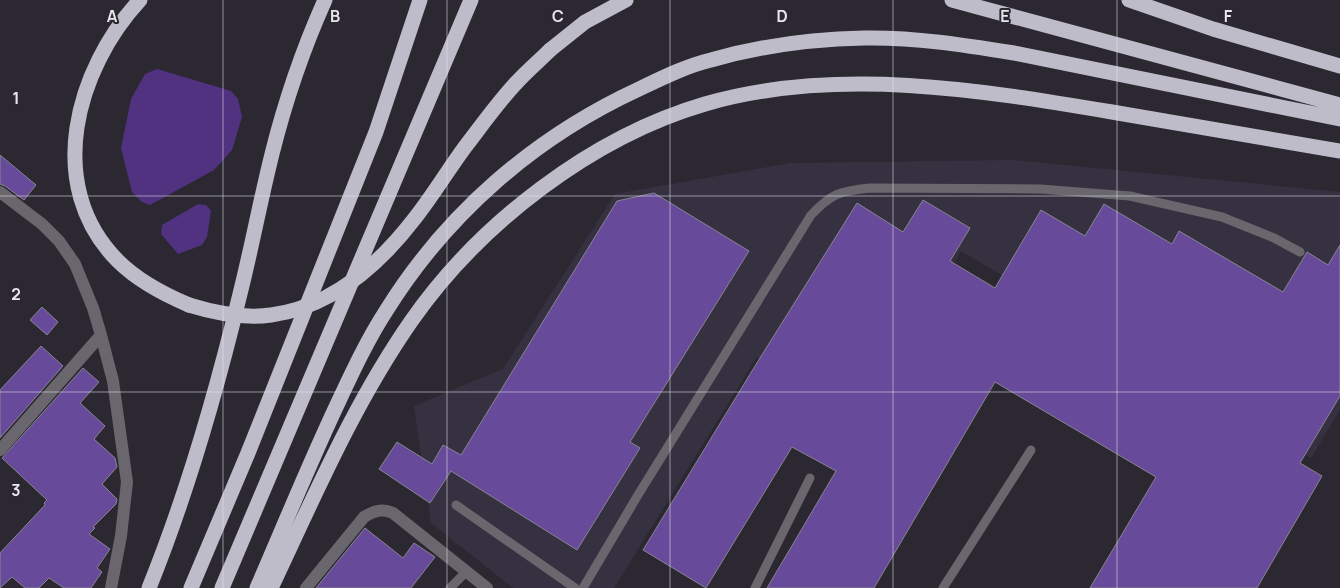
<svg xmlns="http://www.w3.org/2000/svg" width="1340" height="588" font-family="Manrope,sans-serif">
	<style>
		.built { fill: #363141 }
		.water { fill: #503280 }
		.building { fill: #684a9a; stroke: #888591 }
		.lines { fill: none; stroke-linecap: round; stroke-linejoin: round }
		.service { stroke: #69676d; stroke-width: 9 }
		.minor { stroke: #69676d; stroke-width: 12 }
		.motorway { stroke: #bfbcc9; stroke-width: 15 }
		.motorway-bridge { stroke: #bfbcc9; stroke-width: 15 }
		.grid { fill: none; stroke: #e8e7ed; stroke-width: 1; stroke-opacity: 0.55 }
		.grid-label { font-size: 16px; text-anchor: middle; font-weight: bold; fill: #e8e7ed; stroke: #2b2832; stroke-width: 4; stroke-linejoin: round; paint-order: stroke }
	</style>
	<rect width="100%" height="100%" fill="#2b2832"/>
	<path class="built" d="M1013,160L1340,192V410L1311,458L961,251L857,420L757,357L614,588H513L431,523L414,406L503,369L615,194L791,163Z"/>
	<path class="water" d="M157,69L231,91L238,99L242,117L232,150L214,170L150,205L142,202L132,192L121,148L131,99L145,74Z
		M198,204L206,205L211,211L207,237L202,245L178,254L161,234L162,225Z"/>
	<path class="building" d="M0,155L36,185L24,200L5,186L0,184Z
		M654,193L749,251L630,442L640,448L577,550L451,471L430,503L379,469L397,442L432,464L443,445L461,455L617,201Z
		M923,200L970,228L950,261L995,288L1041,210L1085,236L1104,204L1172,244L1179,231L1283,292L1307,252L1328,265L1340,245V396L1300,463L1322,476L1257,588H1090L1156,477L995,382L874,588H767L836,471L792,447L706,588L643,550L755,366L857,203L903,232Z
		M42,307L58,322L47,335L30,320Z
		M41,346L63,366L0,438V390Z
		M83,368L99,382L80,403L105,426L94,439L115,458L117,467L102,484L117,499L116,504L93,527L95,528L89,534L110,549L97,568L102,572L91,588H64L49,578L39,588H25L12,577L0,588V553L45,505L44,503L47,500L2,458Z
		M365,528L403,558L414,543L435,557L411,588H316Z"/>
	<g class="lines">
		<path class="service" d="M456,505L575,588
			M450,588L466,572
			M583,588L638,495L811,215C832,193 840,191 870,188L1040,189L1130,196L1222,217L1274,238L1300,252
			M755,588L810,478
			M943,588L1031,450"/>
		<path class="minor" d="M0,192L42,224L59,241L75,264L93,308L101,335L113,381L127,482L121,536L111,588
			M0,450L101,335
			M306,588L364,517C374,511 382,508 393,513L487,588"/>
		<path class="motorway" d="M140,0C76,69 43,186 118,261C138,281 163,294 189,305
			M952,0L1340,105
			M1129,0L1213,29L1340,66
			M550,50L585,22L626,0
			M149,588C187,494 215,397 239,298C251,251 260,202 272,154C285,102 303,49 325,0
			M191,588L248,453L376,132L420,0
			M222,588L471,0
			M257,588C283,528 308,467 336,407C351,375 366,342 386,311C447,213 535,137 639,89C662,78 686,66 711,60C760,46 813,39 864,38C914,37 964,45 1014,53L1340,119
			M271,588C314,497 354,403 412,320C480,223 592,137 705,104C835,66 982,90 1112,112C1188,125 1264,138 1340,151"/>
		<path class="motorway-bridge" d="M189,305C215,313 243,319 271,315C331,307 379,265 415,218C433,195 448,170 465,147C482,125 498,102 517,82C527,71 539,61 550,50"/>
	</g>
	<path class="grid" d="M223,0V588M447,0V588M670,0V588M893,0V588M1117,0V588M0,196H1340M0,392H1340"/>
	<g class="grid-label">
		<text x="112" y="22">A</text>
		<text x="335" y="22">B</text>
		<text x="558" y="22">C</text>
		<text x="782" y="22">D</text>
		<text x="1005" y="22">E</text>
		<text x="1228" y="22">F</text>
		<text x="16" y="104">1</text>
		<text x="16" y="300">2</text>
		<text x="16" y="496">3</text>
	</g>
</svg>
